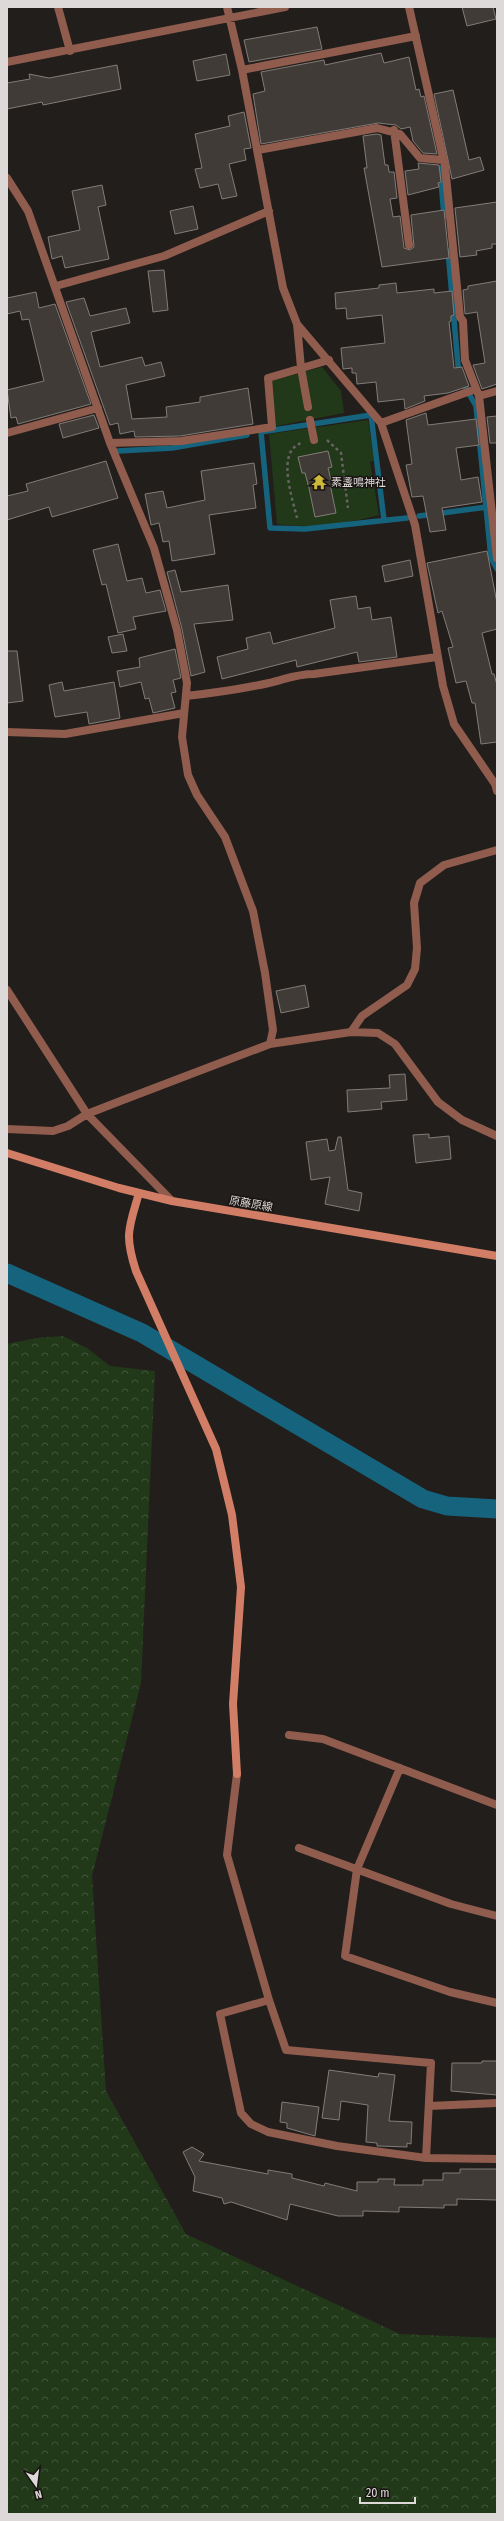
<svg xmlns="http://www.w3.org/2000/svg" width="504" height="2521" font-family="'Fira Sans Condensed','Noto Sans JP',sans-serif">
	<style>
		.grass { fill: #213919 }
		.forest { fill: url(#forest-crowns) }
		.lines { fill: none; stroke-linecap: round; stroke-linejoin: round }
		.stream { stroke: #16637d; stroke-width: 5.5 }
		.canal { stroke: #16637d; stroke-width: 19 }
		.building { fill: #413b38; stroke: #827c78 }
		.path { stroke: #676361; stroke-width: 2.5; stroke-dasharray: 3 3; stroke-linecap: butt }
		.lane { stroke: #905c4d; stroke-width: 8 }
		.street { stroke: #905c4d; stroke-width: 8 }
		.secondary { stroke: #d27e66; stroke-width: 8 }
		.labels { text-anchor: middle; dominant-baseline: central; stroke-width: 3; stroke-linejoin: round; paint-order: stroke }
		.poi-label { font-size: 11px; fill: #ddd9d8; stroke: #191412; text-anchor: start }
		.street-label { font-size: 11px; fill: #ddd9d8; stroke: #191412 }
	</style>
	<defs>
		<pattern id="forest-crowns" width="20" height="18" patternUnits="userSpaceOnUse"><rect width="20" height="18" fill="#213919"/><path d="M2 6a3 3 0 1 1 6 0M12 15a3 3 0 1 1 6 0" fill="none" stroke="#41553a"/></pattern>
	</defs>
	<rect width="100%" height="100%" fill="#221e1b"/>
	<path class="grass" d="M322,367L341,391L344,413L276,426L271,381Z
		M368,420L374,460L370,462L379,515C345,524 312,529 277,524L269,434Z"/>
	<path class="forest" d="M63,1336L87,1348L110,1366L155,1371L141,1683L92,1876L106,2091L186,2234L400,2334L497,2338V2514H7V1344L36,1338Z"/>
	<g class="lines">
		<path class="stream" d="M440,168L444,217
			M448,251L458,365L464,385L476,406L491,558L497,569
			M118,451L172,448L247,435
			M419,516L487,507
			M384,520L371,415L261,432L270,528L305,529L407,518"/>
		<path class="canal" d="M7,1273L142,1333L423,1499L447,1506L497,1509"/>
	</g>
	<path class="building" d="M462,7H493L496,19L467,26Z
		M317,27L322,49L249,62L244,40Z
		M381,53L384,63L409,57L416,90L419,89L421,97L424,96L437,154L423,153L413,141L410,127L401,129L396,125L378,123L261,144L253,94L265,91L261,72L324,60L325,65Z
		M226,54L230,75L197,81L193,61Z
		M117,65L121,89L43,105L42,102L7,109V83L30,79L29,74L49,78Z
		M453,90L469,160L480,157L484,170L452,179L434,94Z
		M244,112L251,148L244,149L246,160L229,164L237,196L222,199L218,184L200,188L195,169L202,168L195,134L230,126L228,116Z
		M377,134L381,135L385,165H388L389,172H394L397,198L390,199L393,217L400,216L404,248L410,250L414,247L411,215L444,210L449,258L382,267L364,168H367L363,136Z
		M418,163L439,165L441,182L438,183L439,187L408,195L405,171L419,169Z
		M102,185L106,205L98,207L109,259L65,268L62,256L52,259L48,237L80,230L72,191Z
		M497,202V244H492V248L476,251L477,255L460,257L455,208Z
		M193,206L198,229L175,234L170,211Z
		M164,270L168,310L153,312L148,271Z
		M497,281V384L482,389L473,365L485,363L477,312L465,314L463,290L468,289V286Z
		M396,283L397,293L434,289V293L452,291L454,315L451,316V321L449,322L454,368L462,367L469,386L448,393L424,396L425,401L405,409L404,399L378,402L376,382L357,384L356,373H352V368L343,369L341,348L385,343L382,315L347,319L346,308L336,309L335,293L379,288V285Z
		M36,292L39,308L55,304L91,404L18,424L16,417L11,418L7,390L44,381L29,319L22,320L20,311L7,314V298Z
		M84,298L90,316L126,308L130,323L91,332L100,367L142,357L145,366L161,362L165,376L126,385L132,419L167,417L166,407L200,402V397L248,388L253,424L180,436L135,437L134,431L120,434L118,423L110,425L66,302Z
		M426,413L428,425L476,419L479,445L456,448L461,480L478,477L482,502L442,508L446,530L430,532L423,496L412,497L406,465L412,464L406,420Z
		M94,415L99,428L63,438L59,424Z
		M497,416V443H490L487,417Z
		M328,451L332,467L328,468L332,484H330L336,513L315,517L309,488L305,473H302L298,457Z
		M106,461L118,498L52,517L49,507L7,520V496L28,491L26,484Z
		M254,463L257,484L253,485L256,508L209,515L215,554L172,561L169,541L163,542L159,523L151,525L145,494L163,491L167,508L205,500L201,471Z
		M118,544L127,581L142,578L146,593L160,590L166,611L133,617L136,629L118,633L106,584L102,585L93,550Z
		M487,551L497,603V629L482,633L492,674H494L497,685V742L481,744L475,703H472L466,681L456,683L448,648L453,647L442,611L438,613L427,563Z
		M410,560L413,576L385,582L382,566Z
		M175,570L181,592L228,585L233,620L194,624L205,672L191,676L182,629L167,572Z
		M356,596L358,609L370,607L372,620L391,617L397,657L359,662L357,652L297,667L296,660L222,679L217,657L248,649L246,638L270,632L273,644L335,628L330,600Z
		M123,634L127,651L112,653L108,637Z
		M175,649L181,678L173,680L176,692L171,693L175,708L153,713L149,698L145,699L141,682L120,687L117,671L140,667L139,658Z
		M7,651H17L23,701L7,703Z
		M62,682L64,691L114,682L120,718L89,724L87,712L55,717L49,685Z
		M305,985L309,1007L281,1013L276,991Z
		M405,1074L407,1100L381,1102L382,1109L348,1112L347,1090L390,1088L389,1075Z
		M429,1134V1138L449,1136L451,1159L416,1163L413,1135Z
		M338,1137H341L348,1190L362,1193L359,1211L325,1204L330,1177L311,1180L306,1142L327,1139L329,1151L335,1150Z
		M482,2061H497V2095L451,2091L452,2063H482Z
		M329,2070L378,2077L379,2073L395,2075L389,2121L412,2122L411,2144L407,2143V2147L379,2146H377V2143L366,2142L368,2105L341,2101L339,2120L322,2118Z
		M282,2102L319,2107L315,2136L287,2128V2123L280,2122Z
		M192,2147L204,2154L199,2161L268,2174V2170L292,2174V2178L324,2186L325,2183L357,2191V2182H378V2179H395L394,2185H423V2180H443V2173H460V2169H497V2200L457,2199V2205H444V2208L399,2207V2212L363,2211V2216H338L290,2204L287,2220L231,2202L224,2204L222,2198L193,2191L195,2177L183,2152Z"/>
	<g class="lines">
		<path class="path" d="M327,440L341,453L348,508
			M297,518C293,500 275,450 302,443"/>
		<path class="lane" d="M301,368L308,407
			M310,420L314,440"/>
		<path class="street" d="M58,7L70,51
			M227,7L242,70L283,288L297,324L381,423L415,525L443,686L454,724L495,784L497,791
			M409,7L445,166L460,317L463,321L465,360L479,396L497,558
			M7,62L285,7
			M242,70L416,36
			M394,130L409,245
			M258,150L377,128L400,134L420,158L443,160
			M7,178L28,211L110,443L154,548L177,630L187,683L182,737L188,775L197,795L225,837L253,911L265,973L273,1030L270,1044
			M56,286L164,256L269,211
			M297,324L301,368
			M479,396L497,391
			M381,423L476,389
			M7,433L98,408
			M110,443L181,441L272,427L268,378L329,360
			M186,696C214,693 241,689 269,683C286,679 296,674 314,674L437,657
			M7,732L65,734L184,713
			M7,990L87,1114L172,1201
			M351,1032L362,1016L407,985L415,969L417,948L414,903L420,883L444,865L497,850
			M7,1129L53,1131L68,1126L87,1114L123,1100L270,1044L351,1032L378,1033L395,1044L438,1102L462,1120L497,1136
			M289,1735L323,1739L497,1805
			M400,1768L357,1869L345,1956L450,1992L497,2003
			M237,1774L227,1855L269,2000L220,2014L241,2113L251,2124L268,2132L337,2146L426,2158L497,2159
			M299,1848L451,1904L497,1916
			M269,2000L286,2050L431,2063L426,2158
			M429,2106L497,2103"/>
		<path class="secondary" d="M7,1153L119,1188L172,1201L497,1256
			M139,1193C129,1228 124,1234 136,1271L216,1449L232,1515L241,1587L233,1704L237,1774"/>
	</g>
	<defs>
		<g id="temple-bare" transform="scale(1.2)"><path d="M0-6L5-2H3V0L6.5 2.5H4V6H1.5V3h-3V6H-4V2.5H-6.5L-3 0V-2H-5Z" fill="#ccb938" stroke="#191412" stroke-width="2.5" paint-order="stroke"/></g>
	</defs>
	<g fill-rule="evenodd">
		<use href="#temple-bare" x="319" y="482"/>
	</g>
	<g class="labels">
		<g class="poi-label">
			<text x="331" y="482">素盞鳴神社</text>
		</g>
		<g class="street-label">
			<text transform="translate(251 1204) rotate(10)">原藤原線</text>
		</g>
	</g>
	<rect width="504" height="2521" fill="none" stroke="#ddd9d8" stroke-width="16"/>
	<g transform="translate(36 2485) rotate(166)" stroke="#191412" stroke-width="3" paint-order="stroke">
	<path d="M0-3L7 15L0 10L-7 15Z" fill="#ddd9d8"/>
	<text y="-6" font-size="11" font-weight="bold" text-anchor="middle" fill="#ddd9d8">N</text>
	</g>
	<path d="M360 2497v6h55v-6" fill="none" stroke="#ddd9d8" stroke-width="2"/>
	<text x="366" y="2497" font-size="12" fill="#ddd9d8" stroke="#191412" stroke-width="3" paint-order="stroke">20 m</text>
</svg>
